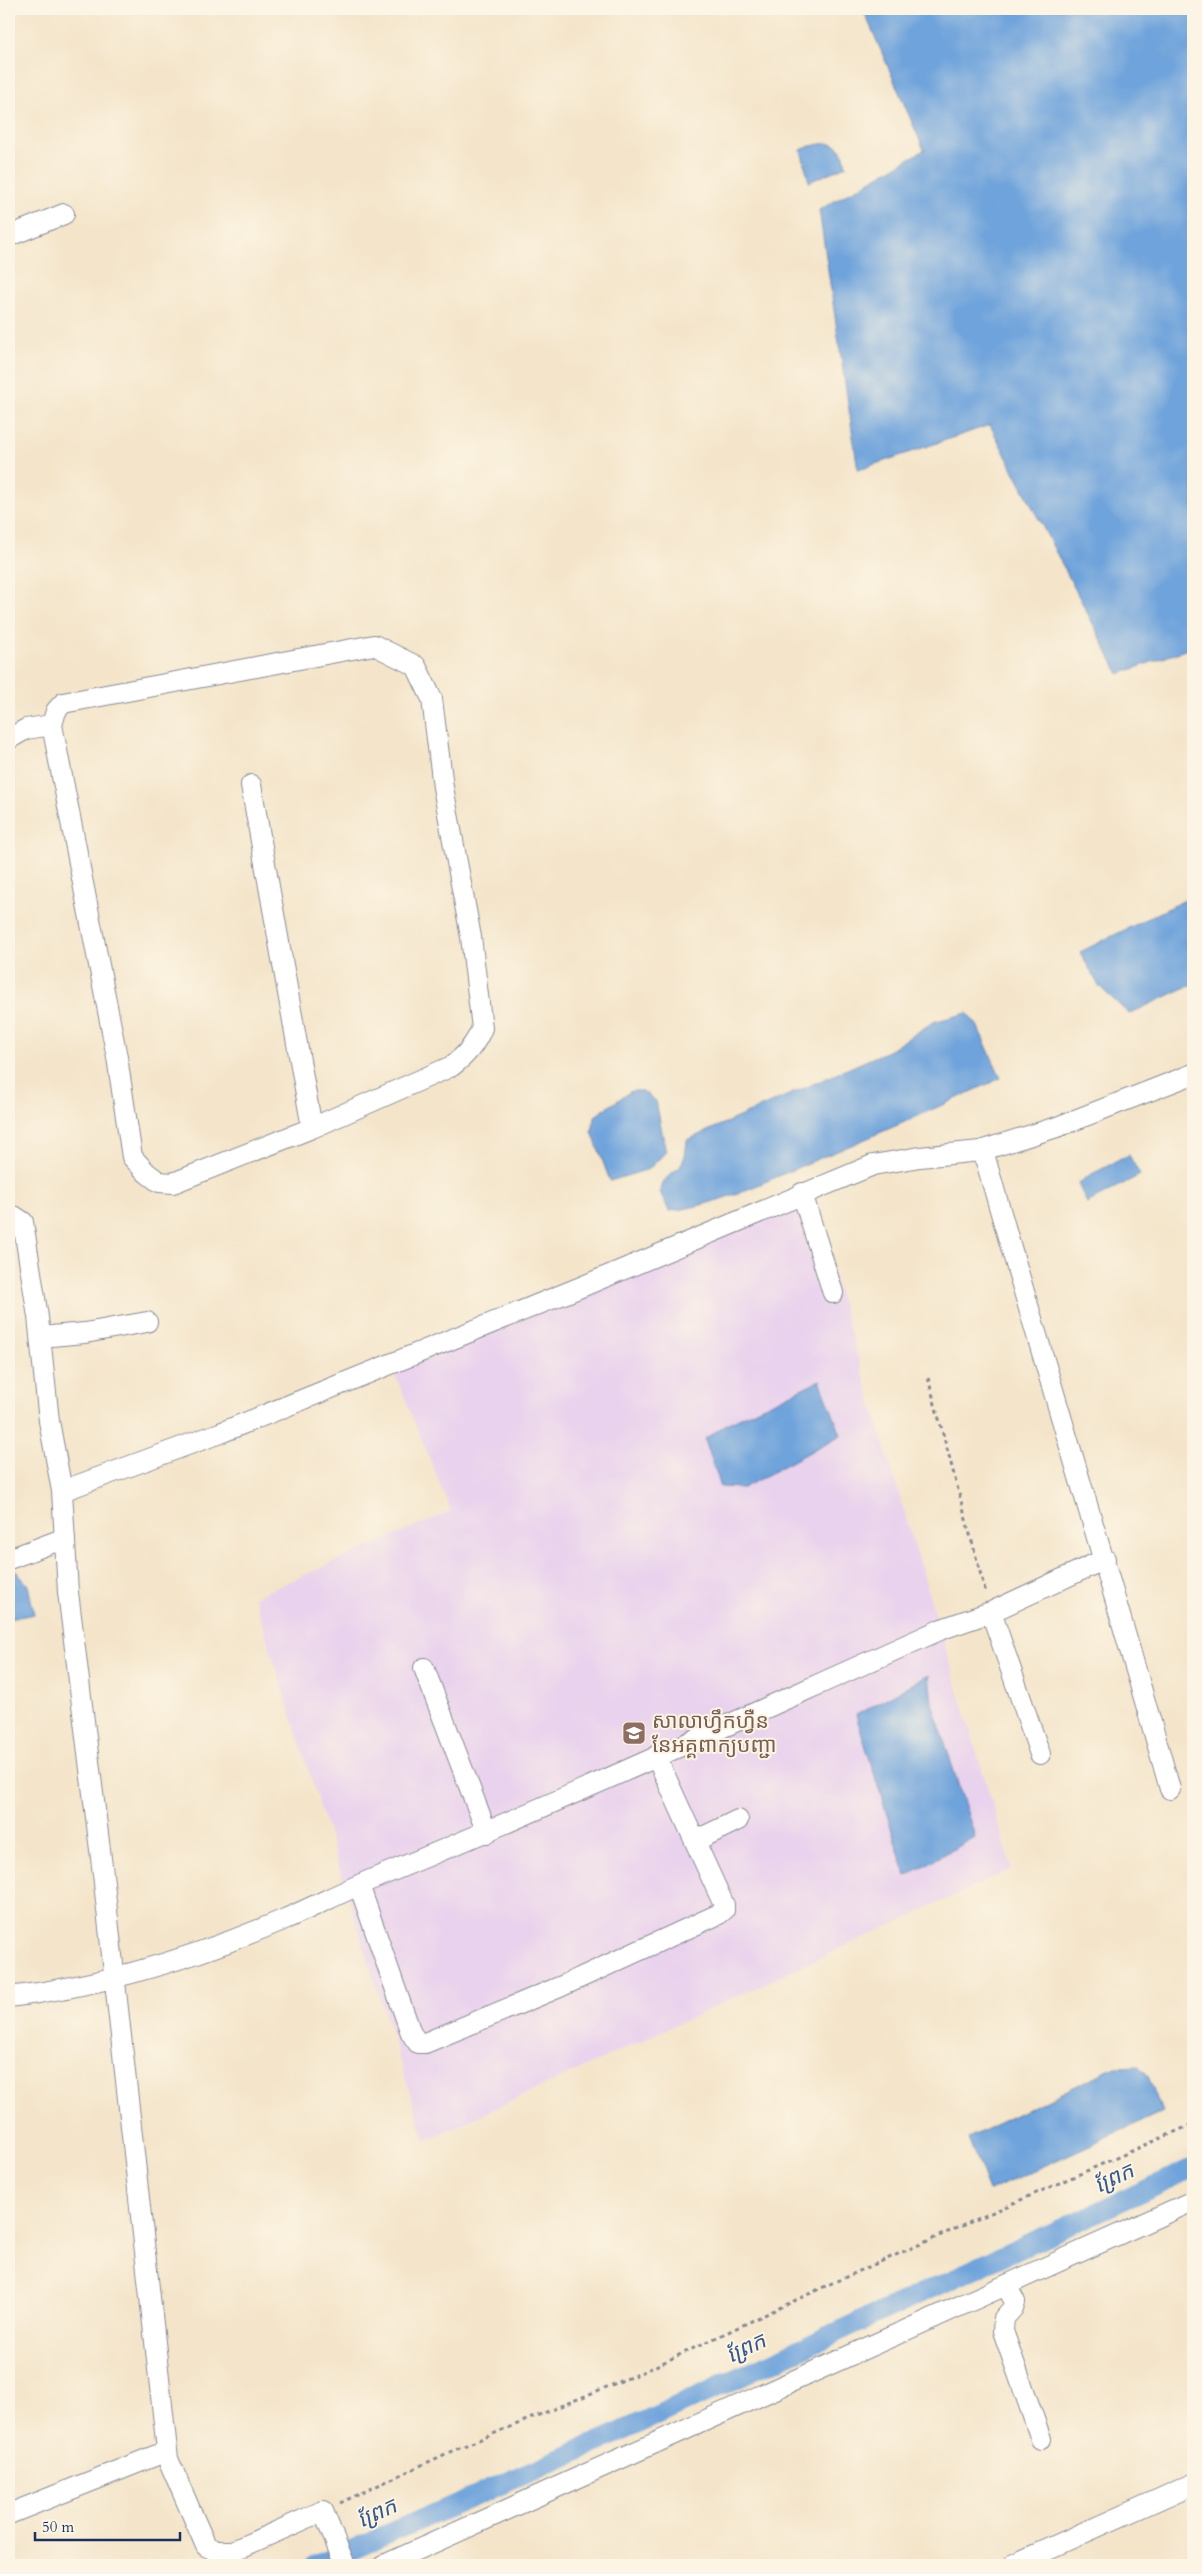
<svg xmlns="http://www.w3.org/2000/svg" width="1202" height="2574" font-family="Cardo,'Noto Sans Khmer',serif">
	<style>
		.built { fill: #e9d2ed }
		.water { fill: #6ea3db; stroke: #44699c }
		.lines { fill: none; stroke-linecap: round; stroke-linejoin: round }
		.canal { stroke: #6ea3db; stroke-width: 20 }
		.minor-casing { stroke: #888a94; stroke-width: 22 }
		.path { stroke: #888a94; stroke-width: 3; stroke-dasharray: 4 4; stroke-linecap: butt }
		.minor { stroke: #fff; stroke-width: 20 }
		.labels { text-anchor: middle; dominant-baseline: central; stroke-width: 4; stroke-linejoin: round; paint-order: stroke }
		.education-label { font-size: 21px; fill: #785e54; stroke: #fcf5e5; text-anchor: start }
		.water-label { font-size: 22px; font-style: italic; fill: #38588a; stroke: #fcf5e5 }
	</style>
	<rect width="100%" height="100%" fill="#fcf5e5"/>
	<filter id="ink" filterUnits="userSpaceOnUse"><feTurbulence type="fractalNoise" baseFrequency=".02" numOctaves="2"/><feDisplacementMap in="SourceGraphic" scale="10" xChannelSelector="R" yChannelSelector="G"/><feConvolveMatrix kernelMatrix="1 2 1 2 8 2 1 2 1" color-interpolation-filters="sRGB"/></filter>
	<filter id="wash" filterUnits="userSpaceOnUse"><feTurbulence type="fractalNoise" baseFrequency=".0096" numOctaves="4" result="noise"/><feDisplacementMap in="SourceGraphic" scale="20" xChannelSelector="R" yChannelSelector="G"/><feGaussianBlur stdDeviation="1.12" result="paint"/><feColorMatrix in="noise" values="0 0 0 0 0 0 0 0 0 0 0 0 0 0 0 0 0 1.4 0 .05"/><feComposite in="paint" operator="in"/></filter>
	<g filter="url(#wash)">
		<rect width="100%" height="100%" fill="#f4e5ca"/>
		<path class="built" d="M810,1198L1012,1869L425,2141L254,1597L451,1511L394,1372Z"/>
		<path class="water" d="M863,9H1193V647L1119,674L990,425L858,470L819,210L924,150Z
			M827,143L838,146L844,156L846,166L809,182L801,150L810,146Z
			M1193,896V984L1129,1014L1099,986L1080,952Z
			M967,1013L977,1025L1001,1078C937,1108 872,1137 806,1164C762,1183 716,1206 669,1211L660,1192C666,1172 672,1177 681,1164C686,1157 686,1148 687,1140L890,1050L933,1022Z
			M631,1091H642L656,1101L666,1152L649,1169L610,1181L592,1132L595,1116Z
			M1129,1155L1140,1175L1087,1203L1078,1184L1088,1176Z
			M820,1380L841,1435L743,1488L721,1487L705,1439L728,1423Z
			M15,1570L28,1585L34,1614L9,1619V1572Z
			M929,1675L932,1703L975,1837L906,1876L856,1715Z
			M1139,2066L1148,2075L1162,2112L989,2191L968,2138L1115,2067Z"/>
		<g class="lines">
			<path class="canal" d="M317,2565L601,2441L1193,2168"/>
		</g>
	</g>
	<g filter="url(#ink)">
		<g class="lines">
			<g class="minor-casing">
				<path id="minor" d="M9,236L64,214
					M9,739L26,729L52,725L117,1057L132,1157L147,1173L159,1182L173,1183L312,1128L452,1066C466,1055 475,1045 482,1028L471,937L443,787L432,699L416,666L374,645L63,703L56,711L52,725
					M251,785L312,1128
					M980,1151L986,1161C1046,1371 1111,1579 1170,1789
					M802,1193L833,1293
					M9,1217L14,1216L23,1222L38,1317L49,1421L62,1491L68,1592L103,1874L168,2459L206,2546L216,2551H233L323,2511L345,2565
					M40,1337L85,1333L147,1322
					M62,1491L220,1433L581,1287L873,1165L920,1157L980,1151L1057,1127L1193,1074
					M9,1559L65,1538
					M424,1668L487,1833
					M1040,1754L991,1612L1105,1559
					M695,1841L738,1820
					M359,1885L411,2033L418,2043H425L562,1986L719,1914L724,1910V1905L656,1756
					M9,1997C102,1986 199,1956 285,1919C313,1907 340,1893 368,1881C561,1802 751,1714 942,1629L991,1612
					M1006,2285L1015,2302L1013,2308L1004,2318L1003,2331L1041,2439
					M9,2514L167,2451
					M384,2565L1193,2201
					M1012,2565L1193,2484"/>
			</g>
			<path class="path" d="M928,1378L986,1594
				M340,2503L452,2451L643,2372L830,2284L1193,2124"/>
			<use href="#minor" class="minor"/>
		</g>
	</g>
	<defs>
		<g id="school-square" transform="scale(1.25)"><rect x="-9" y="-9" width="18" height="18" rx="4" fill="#8d6e63" stroke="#fcf5e5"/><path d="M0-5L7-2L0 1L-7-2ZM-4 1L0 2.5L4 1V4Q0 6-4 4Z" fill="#fff"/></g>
	</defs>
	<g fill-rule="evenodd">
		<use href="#school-square" x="634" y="1733"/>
	</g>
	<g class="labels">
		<g class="education-label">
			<text x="652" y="1721">សាលាហ្វឹកហ្វឺន<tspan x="652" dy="24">នែអគ្គពាក្យបញ្ជា</tspan></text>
		</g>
		<g class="water-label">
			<text transform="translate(1114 2178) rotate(-25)">ព្រែក</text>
			<text transform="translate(746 2348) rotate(-25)">ព្រែក</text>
			<text transform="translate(377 2513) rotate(-24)">ព្រែក</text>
		</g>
	</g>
	<rect width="1202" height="2574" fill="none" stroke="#fcf5e5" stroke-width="30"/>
	<path d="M35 2532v8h145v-8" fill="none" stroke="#1b2f5e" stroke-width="2.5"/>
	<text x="42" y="2532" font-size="15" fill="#1b2f5e" stroke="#fcf5e5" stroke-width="4" paint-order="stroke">50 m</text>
</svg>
